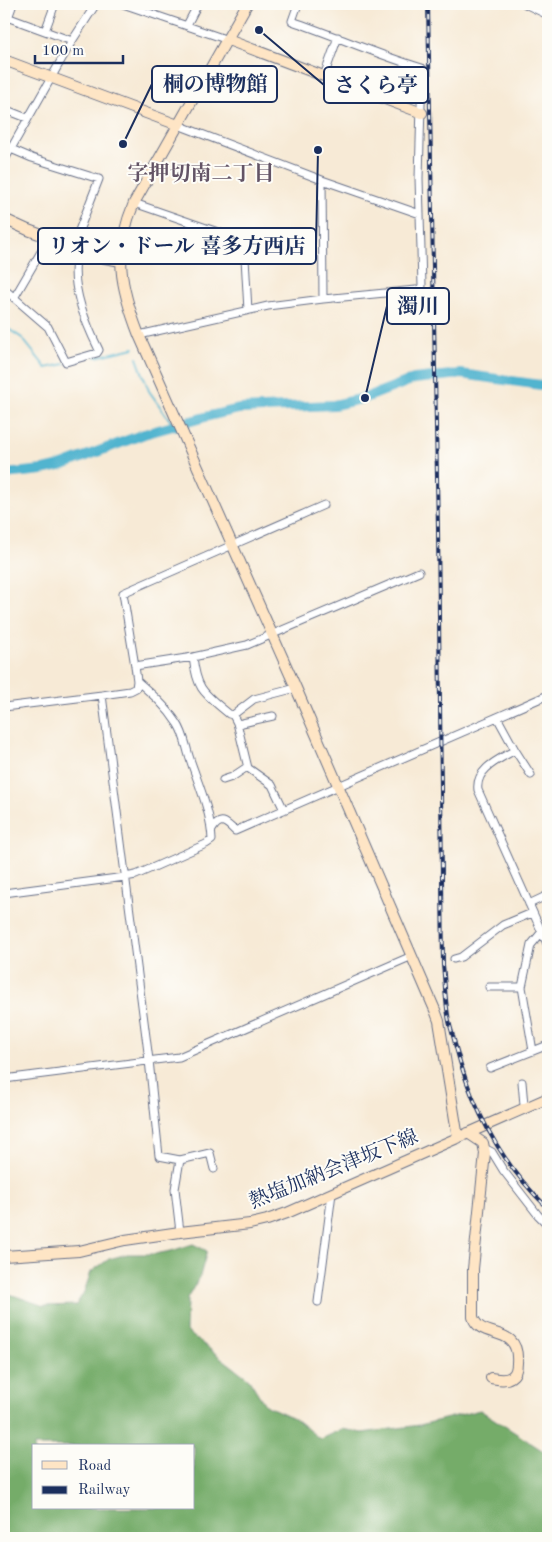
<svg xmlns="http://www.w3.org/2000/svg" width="552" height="1542" font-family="'Old Standard TT','Noto Serif JP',serif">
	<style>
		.forest { fill: #74ac69; stroke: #486e64; fill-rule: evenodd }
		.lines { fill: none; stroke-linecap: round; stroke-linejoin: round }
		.stream { stroke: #51b4cf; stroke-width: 2 }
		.river { stroke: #51b4cf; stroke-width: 10 }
		.street-casing { stroke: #687088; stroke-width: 9 }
		.secondary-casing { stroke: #687088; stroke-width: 12 }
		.street { stroke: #fff; stroke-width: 7 }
		.secondary { stroke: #fee5c5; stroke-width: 10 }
		.rail-casing { stroke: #1b2f5e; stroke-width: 4 }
		.rail { stroke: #fdfcf7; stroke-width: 2; stroke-dasharray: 5.5; stroke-linecap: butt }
		.labels { text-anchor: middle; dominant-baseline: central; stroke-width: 4; stroke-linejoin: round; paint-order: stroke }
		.street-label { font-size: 20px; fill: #1b2f5e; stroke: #fdfcf7 }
		.neighbourhood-label { font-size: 21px; font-weight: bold; fill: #635466; stroke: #fdfcf7 }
		.leader { fill: none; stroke: #1b2f5e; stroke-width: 2 }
		.callout-dot { fill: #1b2f5e; stroke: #fdfcf7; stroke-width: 2 }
		.callout { fill: #fdfcf7; stroke: #1b2f5e; stroke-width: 2 }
		.callout-label { font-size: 21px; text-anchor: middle; font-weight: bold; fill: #1b2f5e }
	</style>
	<rect width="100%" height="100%" fill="#fdfcf7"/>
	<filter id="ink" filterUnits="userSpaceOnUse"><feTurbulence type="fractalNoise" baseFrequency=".02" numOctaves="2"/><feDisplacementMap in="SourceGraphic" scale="10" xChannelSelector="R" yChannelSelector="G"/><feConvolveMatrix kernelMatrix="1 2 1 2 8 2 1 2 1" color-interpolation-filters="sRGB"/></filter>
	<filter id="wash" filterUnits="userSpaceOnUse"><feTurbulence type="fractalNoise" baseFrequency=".0096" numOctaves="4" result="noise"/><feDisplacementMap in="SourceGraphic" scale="20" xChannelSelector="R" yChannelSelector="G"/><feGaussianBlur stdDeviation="1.12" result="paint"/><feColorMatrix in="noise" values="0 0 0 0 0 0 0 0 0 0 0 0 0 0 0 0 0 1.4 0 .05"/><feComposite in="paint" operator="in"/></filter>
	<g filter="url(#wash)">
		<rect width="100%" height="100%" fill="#f7ead6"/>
		<path class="forest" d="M193,1244L207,1251L200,1276L187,1299L186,1331L249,1379L265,1405L294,1418L320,1439L342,1429L362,1433L420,1425L480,1410L548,1454V1538H4V1292L44,1306L76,1305L84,1292L91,1272L109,1259L127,1254H155L171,1251ZM34,1446H194V1508H34Z"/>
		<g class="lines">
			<path class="stream" d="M4,326L22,338L46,368L65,364
				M96,357L134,348
				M137,358L149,391L174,426"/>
			<path class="river" d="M4,474L43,470L60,466L144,434L209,416L239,409L334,405L365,398L414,379L461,374L548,386"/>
		</g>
	</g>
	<g filter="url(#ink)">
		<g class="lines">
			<g class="street-casing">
				<path id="street" d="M123,4L228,40
					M361,4L367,5L370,4
					M525,4L548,15
					M4,16L72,41
					M8,18L13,4
					M187,25L198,4
					M45,31L55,4
					M324,76L338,37
					M4,109L27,118
					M178,125L322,180L420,214
					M11,149L32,158L99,179L73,246
					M4,161L72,41L96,4
					M322,180L323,299
					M134,203L244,241L248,310
					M4,289L48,327L66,362L97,353L99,350C85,322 67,280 79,249
					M14,298L49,238
					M139,335L268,306L323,299L416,290L420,289L422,286L419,178L422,68C378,55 336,36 292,21L298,4
					M193,657C197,691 204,693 229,714L233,715L254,699L296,688
					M135,666L193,657L247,645L419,572
					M102,695L149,1060L159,1156L180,1160L175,1189L180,1232
					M4,707L102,695L130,691L136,688L137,681L135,666L123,593L324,505
					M233,715L237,723L248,768L272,785L284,810
					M497,717L515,750C500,759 475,769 478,790L548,946
					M238,724L273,716
					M515,750L531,775
					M223,780L232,777L247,767
					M212,830C220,816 226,822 235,831L548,695
					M4,893L125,877L136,875L206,844L212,840C211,813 200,788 191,762C186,749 185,734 177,723C166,706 152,694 137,681
					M529,904L548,895
					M454,959L461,957L503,925L532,913
					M489,987H522
					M533,1051L522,987L531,945L541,933
					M490,1068L548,1045
					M4,1079L179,1057L412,956
					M522,1082L524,1105L525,1108
					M484,1148L492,1152L503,1170L538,1215L548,1225
					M180,1160L210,1153L214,1169
					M318,1302L332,1193"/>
			</g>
			<g class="secondary-casing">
				<path id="secondary" d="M247,4L134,203C113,253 120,286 139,335L296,688L435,1010L439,1021L458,1138
					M228,40L422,113
					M4,60L178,125
					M4,219L28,230L105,258L121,261
					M468,1133L483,1143L485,1153L473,1269V1317C480,1341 520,1323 517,1363C517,1369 516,1374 511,1377C505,1381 498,1379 491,1378
					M4,1256L79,1251L125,1240L180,1232L250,1224L267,1220L287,1213L548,1098"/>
			</g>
			<use href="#street" class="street"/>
			<use href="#secondary" class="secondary"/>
			<g class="rail-casing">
				<path id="rail" d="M428,4L438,529L443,965C445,982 445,998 448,1015C449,1025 453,1034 455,1044C471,1106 501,1164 548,1208"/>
			</g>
			<use href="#rail" class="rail"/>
		</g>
	</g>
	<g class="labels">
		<g class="street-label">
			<text transform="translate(334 1170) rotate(-22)">熱塩加納会津坂下線</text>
		</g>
		<g class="neighbourhood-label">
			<text x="201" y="174">字押切南二丁目</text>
		</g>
	</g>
	<path class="leader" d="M123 144L152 84M259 30L324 85M318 150L316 246M365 398L387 306"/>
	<g class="callout-dot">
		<circle cx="123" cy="144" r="5"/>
		<circle cx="259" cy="30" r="5"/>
		<circle cx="318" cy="150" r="5"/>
		<circle cx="365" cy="398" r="5"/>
	</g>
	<g class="callout">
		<rect x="152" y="66" width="125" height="36" rx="5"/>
		<rect x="324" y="67" width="104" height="36" rx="5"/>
		<rect x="38" y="228" width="278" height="36" rx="5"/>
		<rect x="387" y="288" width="62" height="36" rx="5"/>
	</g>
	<g class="callout-label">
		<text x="215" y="91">桐の博物館</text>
		<text x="376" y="92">さくら亭</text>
		<text x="177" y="253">リオン・ドール 喜多方西店</text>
		<text x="418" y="313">濁川</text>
	</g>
	<rect width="552" height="1542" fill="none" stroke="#fdfcf7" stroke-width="20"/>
	<rect x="32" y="1444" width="162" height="65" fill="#fdfcf7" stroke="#a3aaba"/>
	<rect x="42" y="1461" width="25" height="8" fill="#fee5c5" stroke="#a3aaba"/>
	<text x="78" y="1470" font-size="15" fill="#1b2f5e">Road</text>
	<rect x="42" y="1486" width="25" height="8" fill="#1b2f5e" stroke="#a3aaba"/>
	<text x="78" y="1494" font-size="15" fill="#1b2f5e">Railway</text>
	<path d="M35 55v8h88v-8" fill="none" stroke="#1b2f5e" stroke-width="2.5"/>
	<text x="42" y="55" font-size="15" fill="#1b2f5e" stroke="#fdfcf7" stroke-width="4" paint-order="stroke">100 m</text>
</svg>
